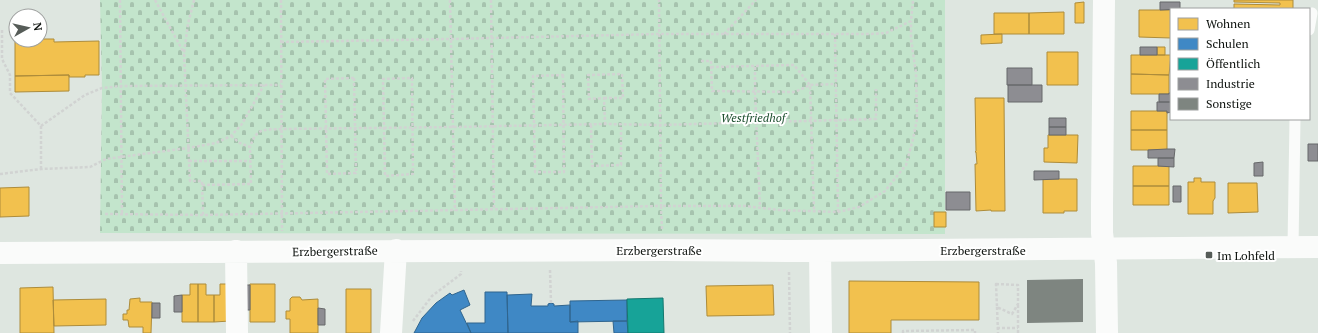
<svg xmlns="http://www.w3.org/2000/svg" width="1318" height="333" font-family="'PT Serif',serif">
	<style>
		.cemetery { fill: url(#cemetery-stones) }
		.homes { fill: #f2c14e; stroke: #ad8c3b }
		.schools { fill: #3f88c5; stroke: #30658e }
		.public { fill: #17a398; stroke: #14786f }
		.industry { fill: #8d8d92; stroke: #67686a }
		.building { fill: #7e8580 }
		.lines { fill: none; stroke-linecap: round; stroke-linejoin: round }
		.path { stroke: #d1d3d2; stroke-width: 2.5; stroke-dasharray: 3 2; stroke-linecap: butt }
		.lane { stroke: #fafbfa; stroke-width: 11 }
		.street { stroke: #fafbfa; stroke-width: 22 }
		.poi-dot { fill: #565c58; stroke: #fff; stroke-width: 1.5 }
		.labels { text-anchor: middle; dominant-baseline: central; stroke-width: 4; stroke-linejoin: round; paint-order: stroke }
		.park-label { font-size: 12px; font-style: italic; fill: #1c4f2e; stroke: #fff }
		.street-label { font-size: 12px; fill: #0d120e; stroke: #fff }
		.poi-label { font-size: 12px; fill: #0d120e; stroke: #fff; text-anchor: start }
	</style>
	<defs>
		<pattern id="cemetery-stones" width="16" height="16" patternUnits="userSpaceOnUse"><rect width="16" height="16" fill="#c3e5cc"/><path d="M2 7V4a2 2 0 0 1 4 0v3zM10 15v-3a2 2 0 0 1 4 0v3z" fill="#a6c3ae"/></pattern>
	</defs>
	<rect width="100%" height="100%" fill="#dee6e0"/>
	<path class="cemetery" d="M100,0H945V234L100,233L102,88Z"/>
	<path class="homes" d="M1234,0H1293V9H1234V4L1280,5V3L1234,2Z
		M1084,2V23H1075V3Z
		M1139,10H1171V38L1139,37Z
		M1064,12V34H1029V13Z
		M994,13H1029V34H994Z
		M1002,34V43L981,44V35Z
		M15,39L16,40H40V39H54V42L99,41V75H85V77H69V75L15,76Z
		M1157,47H1165V55H1157Z
		M1047,52H1078V85H1047Z
		M1131,55H1171L1169,75L1131,74Z
		M1131,74L1169,75V94H1131Z
		M69,75V91L15,92V76Z
		M975,98H1004L1005,211H991V210L976,211L975,164H977L976,152H975L976,151Z
		M1131,111H1167V130H1131Z
		M1131,130H1167V150H1131Z
		M1048,135H1078L1077,163L1044,162V148H1048Z
		M1133,166H1169V186H1133Z
		M1194,178H1201V182H1215V198L1213,201V214H1188V182H1194Z
		M1043,179H1077V211H1064V213H1043Z
		M1228,183H1257L1258,212L1228,213Z
		M1133,186H1169V205H1133Z
		M29,187V216L0,217V188Z
		M934,212H946V227H934Z
		M849,281L979,282V320H891V333H849Z
		M190,284H198V322H182V295H190Z
		M198,284H206V295H214V322H198Z
		M220,284H229L230,321L214,322V295H220Z
		M250,284H275V322H250Z
		M773,285L774,315L707,316L706,286Z
		M53,287L54,333H20V288Z
		M346,289H371V333H346Z
		M292,297H300L302,300L318,299V333H290V319H286V311H290V299Z
		M140,298V302H152L151,333H143V327H129L128,320H123V314H127V310H129L130,299Z
		M106,299V325L54,326L53,300Z"/>
	<path class="schools" d="M464,290L470,305L460,310L471,333H414L422,318L436,303L450,293L452,295Z
		M485,292H507L508,333H471L467,323H485Z
		M532,294L531,306H548V304L551,303L554,304V306L570,305V322L578,321V333H508L507,295Z
		M627,300V321L570,322V301Z
		M613,321H627L628,333H614Z"/>
	<path class="public" d="M663,298L664,333H628L627,299Z"/>
	<path class="industry" d="M1160,2H1180V9L1160,10Z
		M1140,47H1157V55H1140Z
		M1007,68H1032V85H1007Z
		M1008,85H1042V102H1008Z
		M1169,93H1171V102H1159V94H1169Z
		M1157,102H1171V112L1167,113V111H1157Z
		M1049,118H1066V127H1049Z
		M1049,127H1066V135H1049Z
		M1308,144H1318V161H1308Z
		M1167,149H1175L1174,158H1148V150Z
		M1158,158H1174V167L1158,166Z
		M1263,162V176H1254V163Z
		M1034,171H1059V179L1034,180Z
		M1173,186H1181V202H1173Z
		M946,192H970V210H946Z
		M241,285H250V310H242Z
		M182,295V312H174V296Z
		M152,303H160V318H152Z
		M318,308L325,309V325H318Z"/>
	<path class="building" d="M1083,279V322L1027,323V280Z"/>
	<g class="lines">
		<path class="path" d="M120,0L122,214
			M155,0L184,53
			M194,0L188,24L184,53L190,181H202L203,215
			M281,0L282,231
			M450,0L455,211
			M491,0L494,210
			M2,30V59L10,75V93L41,126L85,95L102,88L121,86L281,85
			M724,34L756,0
			M835,34L838,212
			M281,42L451,39L659,34H870L886,33L911,21L913,0
			M701,61H711L712,91L795,92L810,85L836,84
			M711,67L794,65L810,85L814,210
			M755,67V92L760,207
			M563,75L564,172H535L533,76Z
			M354,78L356,173L327,174L325,79Z
			M412,78L413,174L385,176L383,79Z
			M604,98H623L622,74L588,75L589,99L604,98L605,124
			M591,125L592,166L621,165V124
			M41,126V169
			M231,136L240,143L250,147C257,127 263,130 282,129L453,127L605,124L660,125L876,119V89
			M189,161H250
			M0,174L41,169L90,167L106,159L188,148L216,143L231,136L242,124L264,85
			M202,185L251,184L250,147
			M105,214L203,215L661,206L659,0
			M662,229L661,206H745L779,210L838,212L859,207L885,191L906,165L913,139L917,119L916,73L911,39V21
			M550,270L551,303
			M789,272L790,333
			M996,284L1018,285V304L1012,314L997,307Z
			M1018,305V333
			M997,307L998,333
			M413,321L432,296L461,274V271
			M997,328H1018
			M903,333V331L975,330V333"/>
		<path class="lane" d="M1309,30L1312,13
			M1293,247L1295,119"/>
		<path class="street" d="M1104,0L1102,205V233L1106,263L1107,333
			M236,251L237,333
			M820,251L821,333
			M0,253L664,250L788,251L1318,247
			M391,333L396,250"/>
	</g>
	<rect class="poi-dot" x="1205" y="251" width="8" height="8" rx="2"/>
	<g class="labels">
		<g class="park-label">
			<text x="753" y="117">Westfriedhof</text>
		</g>
		<g class="street-label">
			<text x="659" y="250">Erzbergerstraße</text>
			<text x="983" y="250">Erzbergerstraße</text>
			<text transform="translate(335 251) rotate(-1)">Erzbergerstraße</text>
		</g>
		<g class="poi-label">
			<text x="1217" y="255">Im Lohfeld</text>
		</g>
	</g>
	<rect x="1170" y="8" width="140" height="112" fill="#ffffff" stroke="#9ea09f"/>
	<rect x="1178" y="18" width="20" height="12" fill="#f2c14e" stroke="#9ea09f"/>
	<text x="1206" y="28" font-size="12" fill="#0d120e">Wohnen</text>
	<rect x="1178" y="38" width="20" height="12" fill="#3f88c5" stroke="#9ea09f"/>
	<text x="1206" y="48" font-size="12" fill="#0d120e">Schulen</text>
	<rect x="1178" y="58" width="20" height="12" fill="#17a398" stroke="#9ea09f"/>
	<text x="1206" y="68" font-size="12" fill="#0d120e">Öffentlich</text>
	<rect x="1178" y="78" width="20" height="12" fill="#8d8d92" stroke="#9ea09f"/>
	<text x="1206" y="88" font-size="12" fill="#0d120e">Industrie</text>
	<rect x="1178" y="98" width="20" height="12" fill="#7e8580" stroke="#9ea09f"/>
	<text x="1206" y="108" font-size="12" fill="#0d120e">Sonstige</text>
	<g transform="translate(28 28) rotate(82)"><circle r="19" fill="#ffffff" stroke="#9ea09f"/>
	<path d="M0-3L7 15L0 10L-7 15Z" fill="#565c58"/>
	<text y="-6" font-size="11" font-weight="bold" text-anchor="middle" fill="#0d120e">N</text>
	</g>
</svg>
